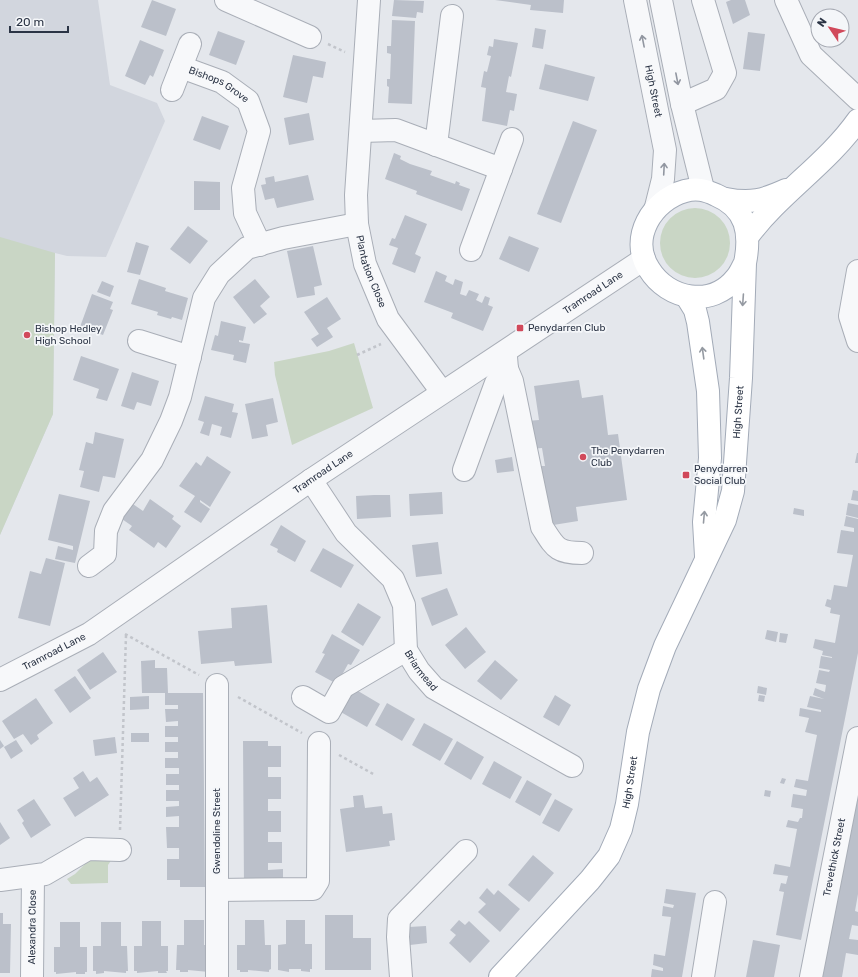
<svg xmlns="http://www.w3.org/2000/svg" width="858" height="977" font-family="Rubik,sans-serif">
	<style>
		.built { fill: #d2d6de }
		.green { fill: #c9d6c5 }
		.building { fill: #bbc0ca }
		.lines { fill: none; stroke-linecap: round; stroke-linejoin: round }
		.minor-casing { stroke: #a9aeb7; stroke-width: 24 }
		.major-casing { stroke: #a3abb8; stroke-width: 24 }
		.path { stroke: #c2c5cb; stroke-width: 2.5; stroke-dasharray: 3 3; stroke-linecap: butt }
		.minor { stroke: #f7f8fa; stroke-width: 22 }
		.major { stroke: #fff; stroke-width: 22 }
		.oneway { stroke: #9196a0 }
		.oneway2 { stroke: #959aa2 }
		.poi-dot { fill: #d1495b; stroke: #f4f6f9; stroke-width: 1.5 }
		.labels { text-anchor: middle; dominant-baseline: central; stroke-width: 3.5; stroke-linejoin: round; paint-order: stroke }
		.street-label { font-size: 10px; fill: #2b3445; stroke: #f4f6f9 }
		.poi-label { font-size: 10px; fill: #2b3445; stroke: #f4f6f9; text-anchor: start }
	</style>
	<rect width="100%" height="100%" fill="#e4e7ec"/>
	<path class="built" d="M0,0H98L110,85L157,103L165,121L106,257L67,256L55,253L53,414L0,535Z"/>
	<path class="green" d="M660 243a35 35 0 1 1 70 0a35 35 0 1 1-70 0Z
		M0,237L55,253L53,414L0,535Z
		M354,343L373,408L292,445L275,375L274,362L329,351Z
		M112,859L108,865V883L71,884L67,879L75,874L88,861Z"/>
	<path class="building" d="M152,0L176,9L166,36L141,27Z
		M394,0L424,1L423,13L417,12L416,18L392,16Z
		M495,0H564L563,13L530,10L531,5Z
		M731,0H745L750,15L733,24L726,2Z
		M392,20L415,21L412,104L388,103L389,87L387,86V79H390L391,54L387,53V46H391Z
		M535,28L546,30L543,49L532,47Z
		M218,31L245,41L236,65L209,55Z
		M748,32L765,34L760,71L743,69Z
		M494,39L518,43L511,77L509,76L506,92L517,94L514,111L510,110L507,126L482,121L486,88L481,87L484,71L487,72L491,56L487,55L489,46L493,47Z
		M140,40L164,50L153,77L150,75L145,85L125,76Z
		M293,55L326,62L323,78L313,76L307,103L283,97Z
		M545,64L595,77L588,101L539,89Z
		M309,113L314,140L289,145L284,118Z
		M202,116L229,126L220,150L193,140Z
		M573,121L597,130L561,223L537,214Z
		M394,153L401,156L400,159L410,164L432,171L430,175L455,184L456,181L460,183L459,185L470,189L462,211L416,194L417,191L385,179Z
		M308,175L314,200L277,208L274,198L265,200L261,185L266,184L265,178L274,176L275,182Z
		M194,181L220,182V210H194Z
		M405,215L427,224L415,254L421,257L415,273L392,264L398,248L389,245L392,238L395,239Z
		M188,226L208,241L190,264L170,249Z
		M509,236L539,248L529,272L499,259Z
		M136,242L149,246L140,275L127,272Z
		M313,246L322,285L314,287L315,295L297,298L287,251Z
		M436,271L447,276L445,281L453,285L455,279L463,282L460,294L466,296L469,290L479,294L476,300L482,303L485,296L490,298L488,305L493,307L483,331L451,318L453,313L424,302Z
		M139,279L166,288L165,291L188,298L182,320L172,317L171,319L157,315L158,312L131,304Z
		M255,279L270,297L260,306L267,314L254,324L233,297Z
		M102,281L114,286L110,297L97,292Z
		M92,294L113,302L110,309L113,310L103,335L80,327Z
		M327,297L341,319L327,328L333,337L317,347L311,339L319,334L304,312Z
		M221,321L246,327L243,341L239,340V342L250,344L246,363L233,360L234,355L211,350L215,335L218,336Z
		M81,356L119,369L107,401L96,398L99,389L73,380Z
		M132,372L159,381L151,406L137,402L134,410L121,406Z
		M579,380L582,398L603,395L608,435L618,434L627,500L576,507L578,521L547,526L539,466H545L542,448L530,449L527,421L539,420L534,386Z
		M205,396L234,404L232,412L238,413L231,438L220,435L222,427L212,424L209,436L200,433L204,422L198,420Z
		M273,398L278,422L266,425L268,436L252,439L245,404Z
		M95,432L124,439L115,478L103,476L99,492L80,487L84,471L79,470L86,442L93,444Z
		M857,453H858V463H855Z
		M207,456L231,472L210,507L200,500V502L210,509L201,523L184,512L195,496L179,486L196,462L201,466Z
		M512,457L514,471L497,473L495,460Z
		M853,490L858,491V501L851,500Z
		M442,492L443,514L410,516L409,494Z
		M59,494L90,501L75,563L55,559L58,546L73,550V546L48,540Z
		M374,495H390L391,517L357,519L356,496Z
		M150,499L174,516L172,519L181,526L166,548L158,542L154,548L129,530L132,526L119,517L130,502L143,511Z
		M848,503L858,505V518L846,515Z
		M794,508L804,510V516L793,514Z
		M846,516L858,519V653L801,940L776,935L784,892L779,891L781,883L786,884L788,876L773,874L775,864L790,867L797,829L786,827L788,820L798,822L800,818H802L803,809L791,807L793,794L806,796L807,790L794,787L796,779L808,781L817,735L805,732L809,718L799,716L800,708L821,712V710L807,707L810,696L824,699L813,695L815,688L825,692L826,685L816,683L819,670L829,672L830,670L819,668L821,656L832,658V657L822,655L823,651L813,648L815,639L835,643L840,615L830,613L831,608L825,606L827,599L831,600L834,585L847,587L853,555L837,553L841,530L854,532V528L844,526Z
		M281,525L306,541L295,562L277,552L278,549L270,545Z
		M438,542L442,574L416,577L412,545Z
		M323,548L354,565L341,588L310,571Z
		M46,558L65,563L50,626L18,618L30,571L41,574Z
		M447,588L458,615L432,626L421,598Z
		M358,603L381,617L363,646L341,632Z
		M267,605L272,663L235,666L234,661L201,664L198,631L232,628L231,608Z
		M466,627L486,652L465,669L445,645Z
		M767,630L778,632L776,642L765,639Z
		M780,633L788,634L786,643L779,642Z
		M332,634L360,650L351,665L348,664L337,684L315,672L325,654L322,653Z
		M103,652L117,672L90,690L77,670Z
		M155,660V668H167L168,693H142L141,661Z
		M495,660L518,680L501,700L477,681Z
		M75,676L91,698L70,713L54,690Z
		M758,686L767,688L766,695L757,693Z
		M353,688L380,704L367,727L339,711Z
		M165,693H203L205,887H180V880H167V859H179V848H167L166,827H179V816L166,817V807L179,806V801H166V790H179V785H166V774H179V768H165V758H178V752H165V742H178V737H165V726H178V721L166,722L165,709H178V705H165Z
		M555,695L571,705L559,726L543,717Z
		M759,695L765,696L764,702L758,701Z
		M149,696V709L130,710V697Z
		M36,698L53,723L37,735L39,739L31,745L23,734L14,739L2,721Z
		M387,703L415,719L402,741L375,725Z
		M424,723L453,739L440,761L412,745Z
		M131,733H149V742H131Z
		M115,737L117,753L95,756L93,740Z
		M0,740L4,746L0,749Z
		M16,740L23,751L11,759L4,747Z
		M243,741H268V746H281V767H268V777H281V799H268V811H281V832H268V842H282V863H268V870L283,869V879L244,886Z
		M457,741L484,757L471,780L444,764Z
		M494,761L522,777L510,799L482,784Z
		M83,771L90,782L97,777L109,795L75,817L63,798L79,788L73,778Z
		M782,778L786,779L784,784L780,783Z
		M858,779V894L855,911L858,912V926L852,925L849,939L858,940V955L846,953L842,977H819Z
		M527,780L552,794L540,816L515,802Z
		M765,790L771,791L770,797L764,796Z
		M363,795L365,808L382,806L383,814L392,813L395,840L389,841L390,846L346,852L340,809L354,807L353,796Z
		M34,799L51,825L31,838L22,823L24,821L17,810Z
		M555,799L573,809L559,832L542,823Z
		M0,822L10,838L0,845Z
		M533,855L554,873L529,902L508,885Z
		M487,888L494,895L498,890L520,909L500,932L478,912L486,904L479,898Z
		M666,889L696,893L682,977H651L652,969L663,971V968L653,965L654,954L665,956L671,917L662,916L663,906L673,908L674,905L664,903Z
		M0,913H3V924H11L10,973H0Z
		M325,915H353V938H371V970H325Z
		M184,920H204V945H211L209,972L188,970V972H180V970H176L177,945H184Z
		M245,920H264L265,945H271V969L269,970V972L248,970V972H240V970H237V945H245Z
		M286,920H305V944H312V969H310V972L301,971V969H289V972L278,970V945L286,944Z
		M459,920L465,925L469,921L490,941L470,963L449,943L456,935L450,930Z
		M142,921H161V946H168V971H166L167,973H158V971L137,973V971H134V946H142Z
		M60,922H80V947H87V972H85V974H76V972L56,974V972H54V947H60Z
		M101,922H121V946H127L128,971H126V973L104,971V973L96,974V971H93V946H101Z
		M426,926L427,943L410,945L409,927Z
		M753,940L780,945L774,977H746Z"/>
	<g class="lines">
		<g class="minor-casing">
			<g id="minor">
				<path d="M226,0L310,37"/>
				<path id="s1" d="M369,0L356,195L357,224L365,264L388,319L442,392"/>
				<path id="s2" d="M635,0L665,150L663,179L656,207"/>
				<path d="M661,0L682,104L703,189"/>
				<path d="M786,0L811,55L858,99"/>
				<path id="s3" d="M181,67L222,82L248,101L259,131L243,188L245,213L260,245"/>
				<path d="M172,90L190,44"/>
				<path d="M682,104L716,89L725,73L703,0"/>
				<path d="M361,131L396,130L501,169"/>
				<path d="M436,145L452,16"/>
				<path d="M471,250L512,139"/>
				<path d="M858,271L850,316L858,341"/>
				<path d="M139,341L190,357"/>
				<path d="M507,369L512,381L542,527C555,547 556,553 582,553"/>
				<path d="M464,470L496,383L507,369L506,357"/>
				<path id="s4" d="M311,480L346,533L393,579L404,605L406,650L419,671L434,688L572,766"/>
				<path d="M89,566L105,554L106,531L114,511L152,460L171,421L180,397L204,298L219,274L247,248L283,238L357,224"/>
				<path id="s5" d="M0,680L89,634L311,480L644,259"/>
				<path d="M217,685V977"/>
				<path d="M303,697L329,712L343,687L406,650"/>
				<path d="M0,880L45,874L88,849L120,850"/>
				<path d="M217,890L313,889L318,881L319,743"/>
				<path id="s6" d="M32,977L33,876"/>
				<path d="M401,977L398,937L399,919L466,851"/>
				<path d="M703,977L715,902"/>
				<path id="s7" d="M811,977L858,738"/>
			</g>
		</g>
		<g class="major-casing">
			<g id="major">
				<path d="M726,199C751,204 764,200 786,190"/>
				<path d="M748,236C780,193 827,164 858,120"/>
				<path d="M687,297L695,310L698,322L708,391L710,458L704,522L706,556"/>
				<path id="s8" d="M500,977L590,880L609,856L621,829L627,804L638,732L649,689L665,646L725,520L733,491L741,378L745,263C751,233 747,208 716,195C705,190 697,188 685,191C652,200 629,238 649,269C668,300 712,308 736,278C740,274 742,268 745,263"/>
			</g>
		</g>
		<path class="path" d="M328,44L345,52
			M357,355L381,344
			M125,634L199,675
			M238,697L302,733
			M339,755L375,775
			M120,830L126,635"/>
		<use href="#minor" class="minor"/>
		<use href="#major" class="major"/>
	</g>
	<defs><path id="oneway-shaft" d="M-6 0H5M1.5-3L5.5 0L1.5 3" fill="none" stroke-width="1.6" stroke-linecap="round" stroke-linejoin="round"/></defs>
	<g class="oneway">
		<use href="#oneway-shaft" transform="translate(643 41) rotate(-101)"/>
		<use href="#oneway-shaft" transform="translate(677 79) rotate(79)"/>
		<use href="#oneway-shaft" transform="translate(664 169) rotate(-87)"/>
	</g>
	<g class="oneway2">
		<use href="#oneway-shaft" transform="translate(743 300) rotate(94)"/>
		<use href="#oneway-shaft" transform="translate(703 353) rotate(-98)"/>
		<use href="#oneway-shaft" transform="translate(704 517) rotate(-85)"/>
	</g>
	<g class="poi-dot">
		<rect x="516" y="324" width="8" height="8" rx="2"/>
		<circle cx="27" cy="335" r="4"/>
		<circle cx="583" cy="457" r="4"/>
		<rect x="682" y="471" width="8" height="8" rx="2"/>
	</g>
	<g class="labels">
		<g class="street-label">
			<text stroke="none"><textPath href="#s3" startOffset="42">Bishops Grove</textPath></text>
			<text stroke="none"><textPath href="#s2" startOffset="93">High Street</textPath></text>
			<text stroke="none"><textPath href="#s1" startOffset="274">Plantation Close</textPath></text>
			<text stroke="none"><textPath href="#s5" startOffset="709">Tramroad Lane</textPath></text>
			<text stroke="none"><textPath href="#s8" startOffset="630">High Street</textPath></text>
			<text stroke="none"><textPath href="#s5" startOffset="385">Tramroad Lane</textPath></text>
			<text stroke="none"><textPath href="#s5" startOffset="61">Tramroad Lane</textPath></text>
			<text stroke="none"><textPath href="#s4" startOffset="228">Briarmead</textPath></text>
			<text stroke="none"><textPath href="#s8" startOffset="240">High Street</textPath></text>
			<text transform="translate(217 831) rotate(-90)">Gwendoline Street</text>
			<text stroke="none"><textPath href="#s7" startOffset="122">Trevethick Street</textPath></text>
			<text stroke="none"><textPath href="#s6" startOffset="50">Alexandra Close</textPath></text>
		</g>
		<g class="poi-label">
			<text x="528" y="328">Penydarren Club</text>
			<text x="35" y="329">Bishop Hedley<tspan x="35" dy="12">High School</tspan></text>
			<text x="591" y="451">The Penydarren<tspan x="591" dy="12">Club</tspan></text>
			<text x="694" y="469">Penydarren<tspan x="694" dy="12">Social Club</tspan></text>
		</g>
	</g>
	<g transform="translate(830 28) rotate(305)"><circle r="19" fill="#f4f6f9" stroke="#a4a8b1"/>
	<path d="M0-3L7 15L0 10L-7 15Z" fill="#d1495b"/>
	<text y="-6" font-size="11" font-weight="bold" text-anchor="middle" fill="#2b3445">N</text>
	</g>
	<path d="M10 26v6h58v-6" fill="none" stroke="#2b3445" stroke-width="2"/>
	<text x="16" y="26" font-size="12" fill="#2b3445" stroke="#f4f6f9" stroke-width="3" paint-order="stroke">20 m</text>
</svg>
